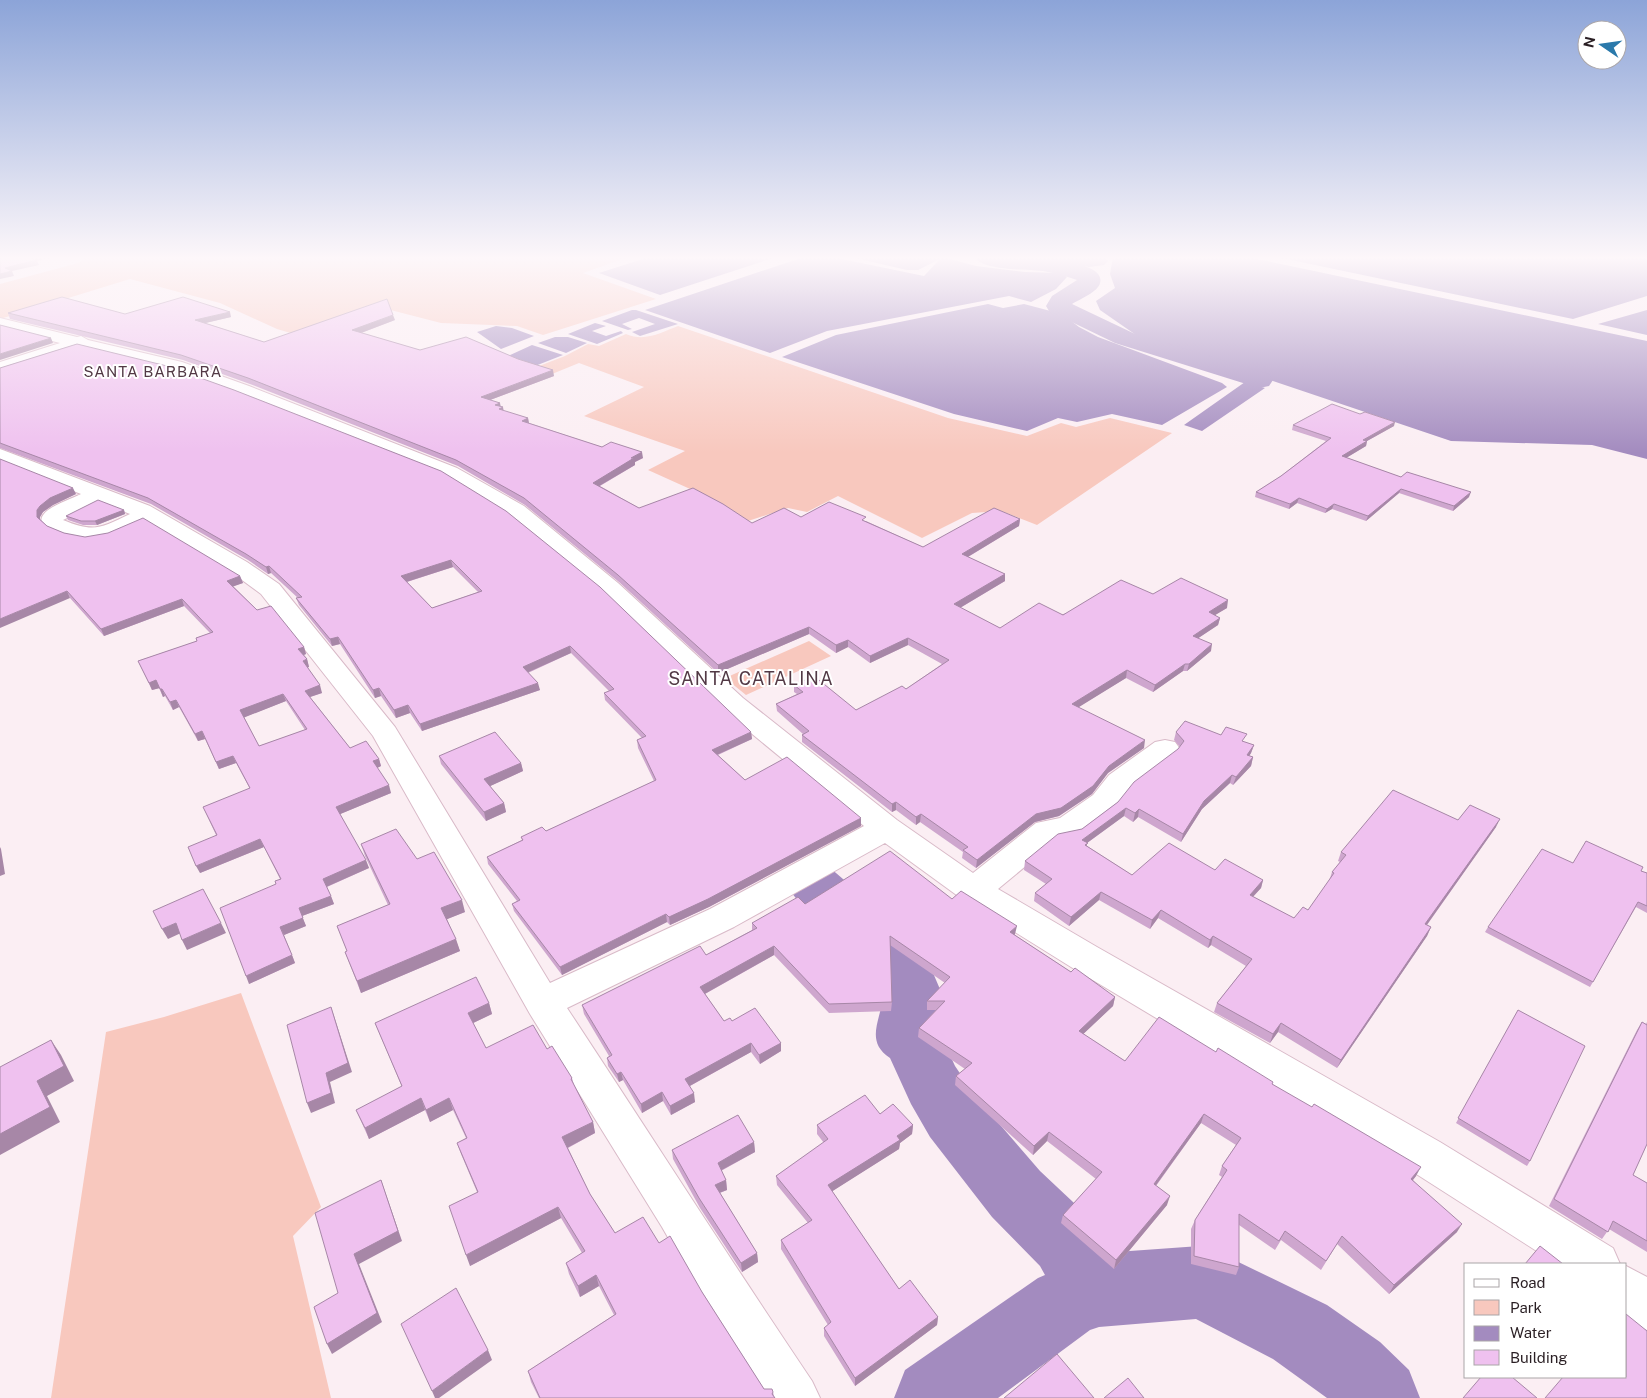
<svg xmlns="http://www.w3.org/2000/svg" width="1647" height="1398" font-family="'Public Sans',sans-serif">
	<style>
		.green { fill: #f8c8be }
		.water { fill: #a38bbf }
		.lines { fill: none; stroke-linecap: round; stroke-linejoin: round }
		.river { fill: #a38bbf; fill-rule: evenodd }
		.minor-casing { stroke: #d9bac8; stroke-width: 2 }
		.minor { fill: #fff; fill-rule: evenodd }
		.wall { fill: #cea6ce; fill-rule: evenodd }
		.shaded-wall { fill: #a787a7 }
		.building { fill: #efc1ef; stroke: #a787a7; fill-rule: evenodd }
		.labels { text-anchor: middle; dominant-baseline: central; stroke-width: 4; stroke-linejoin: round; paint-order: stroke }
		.far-quarter-label { font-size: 15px; letter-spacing: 1px; fill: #523945; stroke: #fff }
		.quarter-label { font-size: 18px; letter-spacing: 1px; fill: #523945; stroke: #fff }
	</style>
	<rect width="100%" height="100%" fill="#fbeef3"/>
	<path class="green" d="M87,257H628L583,273L656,299L543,335L517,326L441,323L375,306L294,334L277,329L220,303L130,279L0,319V284L78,263Z
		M678,326L948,418L1027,436L1061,423L1076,427L1110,418L1172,433L1037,525L1001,511L972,513L922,538L838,496L807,512L788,508L748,521L699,493L648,470L685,451L584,416L644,387L579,363L552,374L534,368L565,356L588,344L599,346L626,334C645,342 660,333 678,326Z
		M809,641L831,656L746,695L725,678Z
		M241,993L321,1207L293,1236L331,1398H51L106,1032L164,1017Z"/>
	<path class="water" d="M649,257H776L660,295L599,273Z
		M804,257H832L924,276L940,259L918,270H907L851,257H942L976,266L1025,272L1061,273L1067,277L1056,289L1031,302L1009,296L827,331L770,353L645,310Z
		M1009,257H1107L1108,261L1104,265L1089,267L1048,260Z
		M1113,257H1248L1647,341V459L1592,445L1451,441L1136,335L1100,310L1096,301L1115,288L1110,274Z
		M1277,257H1647V296L1573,319Z
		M988,304L1003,308L1024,304L1062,314L1079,327L1098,337L1222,383L1227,387L1162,425L1112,414L1077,422L1058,418L1027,431L954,414L782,357L836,335Z
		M632,310H636L678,324L640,336L632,332L655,324L639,318L622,324L632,329L628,330L602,321Z
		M1647,310V335L1598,324Z
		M595,323L606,326L592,331L606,336L621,331L623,333L597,344L568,334Z
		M496,326L512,328L534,336L501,349L477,332Z
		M555,337H568L587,343L566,353L538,343Z
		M532,345L563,355L535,366L506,357Z
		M1245,382L1265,388L1202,431L1184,425Z"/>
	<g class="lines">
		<path class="river" d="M974,257C990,257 1109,254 1100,283C1098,292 1080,299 1072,304L1133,333L1269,374L1273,380L1269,386L1259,388L1115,343L1049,311L1046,306L1052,296L1077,280C1066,276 1055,273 1043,271C1026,269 984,271 974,257Z
			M810,862L829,867L892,921L925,954L942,994L937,1027L955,1066L976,1097L1040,1171L1090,1218L1116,1252L1200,1246L1226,1256L1327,1305L1380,1342L1409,1370L1420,1398H1327L1273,1359L1196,1319L1099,1327L1090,1330L998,1398H894L905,1370L1038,1278L1045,1275L1040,1266L992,1217L930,1137L911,1104L890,1058C857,1037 894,1006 879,980C876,974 869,969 864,963C839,936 801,912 784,881L791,867Z"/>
		<g class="minor-casing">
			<path id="minor" d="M0,318L77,337L81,336L88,340L182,362L249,386L457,468L524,506L618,583L743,698L897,820L973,873L1036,823L1060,818L1093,795L1109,775L1155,742L1165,740L1175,742L1180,749L1175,756L1131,789L1115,809L1079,836L1056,841L998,889L1097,947L1440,1142L1613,1248L1620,1264H1557L1410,1170L1071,967L962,899L885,843L734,927L567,1008C649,1132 729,1258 812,1381L820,1398H766L705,1302L662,1227L530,1014L373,736L261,594L231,572L146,522C128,531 108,541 88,542C78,542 36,531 42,517C46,507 71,499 81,494L0,462V449L150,506L247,562L279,584L395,727L550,983L710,909L864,826L723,710L602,593L508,516L443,476L237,394L170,370L79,347L0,373V362L60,343L0,328ZM100,502L130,514C100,528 95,533 63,520Z
				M1626,1266L1647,1277V1330L1631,1323L1626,1319Z"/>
		</g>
		<use href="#minor" class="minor"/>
	</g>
	<path class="wall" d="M8,313L125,314L231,317L205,323L264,342L395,320L361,333L420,350L554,376L490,400L500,403V407L503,411L528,418L529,423L602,447L643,458L635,462V465L600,486L639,508L752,523L801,517L866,521L923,547L1020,519L1019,526L968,557L1005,574V581L960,608L1000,628L1153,594L1227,608L1214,615L1220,618L1218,625L1198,638L1211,651L1187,671H1183L1153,692L1126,678L1078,707L1144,748L1108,773L1092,794L1059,816L1035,822L976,868L962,858L963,852L920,822L916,825L896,810L892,812L802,742V735L803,734L777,711L776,704L797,694L794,692V685L856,710L906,689L942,664L908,645L870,663L848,647L836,653L809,634L718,673L619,582L525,505L458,466L250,384L183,360L10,319Z
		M77,344L751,732L752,739L718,755L745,780L861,826L709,907L670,925L667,922L562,975L514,911L512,904L517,901L488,864L487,857L522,840L521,837L546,831L654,781L638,748L637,740L642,738L605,700L604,693L609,691L571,653L528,673L540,690L422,731L410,713L396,718L381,696L375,698L340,644L332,646L299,605L296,598H298L271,573L268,574L248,560L151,504L0,448V368ZM453,567L478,592L432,608L407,582Z
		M1293,425L1394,426L1367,441L1366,446L1346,458L1401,477L1469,497L1453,511L1399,493L1366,521L1332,509L1325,513L1297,503L1289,509L1255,497L1256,492L1281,476L1326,441L1292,430Z
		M0,459L76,494L53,505L43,512L40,517V519L47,526L64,533L240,576L243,583L233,586L257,610L304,647L306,654L304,655L307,659L309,667H307L322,693L310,697L350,748L379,759L381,766L377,768L391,793L340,814L369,868L327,887L334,904L302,916L306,926L284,935L295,963L249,984L276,884L280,879L264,847L200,873L216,835L203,807L250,789L236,763L219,769L205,739L198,741L179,707L173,710L165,696L163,697L159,688L152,690L138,661L197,641L196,638L210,633L184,606L104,636L70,598ZM286,701L305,730L259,746L244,717Z
		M124,510L125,514L97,525H83L68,520L66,516Z
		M1176,732L1221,735L1254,745L1251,753L1249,756L1253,757L1251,766L1233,785L1230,783L1202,809L1181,842L1138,817L1133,822L1124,816L1087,843V846L1132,875L1215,870L1263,880L1261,888L1253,897L1294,918L1308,910L1329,881L1332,872L1340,862L1338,861L1341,852L1458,820L1496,827L1427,925L1431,927L1427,936L1337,1068L1278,1032L1270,1043L1214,1012L1217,1003L1246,966L1211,945L1208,948L1158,918L1150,929L1099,900L1069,926L1034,901L1035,893L1046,884L1024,870L1025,861L1082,829L1118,802L1178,749L1180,747L1174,740Z
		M439,756L521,763L523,771L490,786L504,803L506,812L486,821L441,764Z
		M361,844L417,859L465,912L447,919L460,951L361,993L345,952L347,951L337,926L388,905L365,856Z
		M1573,863L1641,871L1647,873V913L1636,907L1590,987L1485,932L1488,927Z
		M952,899L1015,934V935L1071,972L1115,997L1113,1006L1083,1034L1125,1061L1216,1052L1272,1084L1416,1176L1413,1180L1457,1232L1389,1294L1337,1244L1321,1270L1281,1240L1275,1250L1239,1225V1267L1236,1275L1191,1264V1229L1195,1220L1222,1177L1219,1175L1222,1166L1236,1145L1201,1123L1156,1186L1167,1205L1114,1269L1061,1223L1063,1215L1096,1179L1047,1141L1033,1155L955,1085L956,1076L965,1069L918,1037L919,1028L936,1010H927V1001L945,983L890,945L892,1002L891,1011L829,1013L774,955L705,994L724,1021H732L781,1043V1051L760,1064L751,1052L690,1086L695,1102L671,1115L663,1101L642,1113L623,1080L619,1082L608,1066L607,1058L609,1056L584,1014L582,1005L706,955L752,930V923L805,904Z
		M489,1003L492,1014L473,1023L486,1048L547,1049L572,1078L574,1085L593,1122L595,1133L568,1148L590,1194L615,1233L659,1243L702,1292L764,1389L773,1392L774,1396L775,1398H539L531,1382L528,1371L614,1315L599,1286L580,1297L569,1274L566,1263L582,1253L561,1218L470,1266L477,1192L461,1154L457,1143L466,1138L453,1110L430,1122L425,1110L369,1139L356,1110L402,1087L375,1023Z
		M1518,1010L1530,1161L1527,1166L1456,1123Z
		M1642,1022L1646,1024L1647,1022V1144L1633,1175L1647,1183V1252L1609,1229L1602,1239L1549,1206L1637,1030Z
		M880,1114L913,1125L912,1134L900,1143L899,1149L832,1191L899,1289L938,1317L937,1325L855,1386L824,1336V1328L828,1325L781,1249V1240L808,1223L777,1185L776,1176L824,1143L817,1134V1125Z
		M754,1142L755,1152L721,1171L726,1180L727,1190L720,1193L757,1253L758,1262L742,1272L700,1208L673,1159L672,1150Z"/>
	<path class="shaded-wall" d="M33,257H54L37,261L39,265L12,271L14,276L0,279V274L5,268Z
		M230,312L231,317L197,325L195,320Z
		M393,315L395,320L353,336L352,330Z
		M51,338L53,343L0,360V354Z
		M553,370L554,376L482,403L481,397Z
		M500,403L501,408L503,407L504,413L495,405Z
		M528,418L529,424L522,421Z
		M1395,422L1394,426L1367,441L1366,446L1341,461L1342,456L1363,440Z
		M642,452L643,458L635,462V465L594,489L593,483L631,458Z
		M73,488L76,494L53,505L43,512L40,517V523L37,517V510L40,506L50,498Z
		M1401,489L1399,493L1366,521L1368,516Z
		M1471,492L1469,497L1453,511L1454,506Z
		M1299,498L1297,503L1289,509L1290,504Z
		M1334,504L1332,509L1325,513L1327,509Z
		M124,510L125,514L97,525L95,521Z
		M1020,519L1019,526L961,561L962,554Z
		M451,560L453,567L403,583L401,576Z
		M269,566L271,573L268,574L266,567Z
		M1005,574V581L953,612L954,604Z
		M240,576L243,583L229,588L227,581Z
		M67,591L70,598L0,628V619Z
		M182,599L184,606L104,636L101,629Z
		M1228,600L1227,608L1207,620L1209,612Z
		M1220,618L1218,625L1191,643L1193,636Z
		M809,627V634L718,673V665Z
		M338,637L340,644L332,646L330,639Z
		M908,638V645L870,663V656Z
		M848,640V647L836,653V645Z
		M1212,644L1211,651L1187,671L1189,664Z
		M570,646L571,653L524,674L523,667Z
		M304,647L306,654L301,656L298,649Z
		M307,659L309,667L306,668L303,661Z
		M1185,664L1183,671L1153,692L1155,685Z
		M1127,670L1126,678L1071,712L1072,704Z
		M156,680L160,688L152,690L149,683Z
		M538,683L540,690L422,731L420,724Z
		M320,685L322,693L307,698L305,691Z
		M379,688L381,696L375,698L373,690Z
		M160,689H162L165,696L163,697Z
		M283,694L286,701L243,718L240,710Z
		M176,700L179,707L173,710L170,702Z
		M408,705L410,713L396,718L394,710Z
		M202,731L205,739L198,741L195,734Z
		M751,732L752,739L712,757V750Z
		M1145,740L1144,748L1108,773L1092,794L1059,816L1035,822L976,868L977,860L1036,814L1109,766Z
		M1254,745L1251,753L1245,763L1247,755Z
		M233,756L236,763L219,769L216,762Z
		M1253,757L1251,766L1233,785L1236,777Z
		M379,759L381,766L375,769L373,761Z
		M521,763L523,771L486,788L484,779Z
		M1232,775L1230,783L1202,809L1181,842L1183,834L1204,801Z
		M389,785L391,793L338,815L336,807Z
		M896,802V810L892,812V804Z
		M504,803L506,812L486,821L484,812Z
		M1126,808L1124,816L1087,843L1086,851L1082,840Z
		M1139,809L1138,817L1133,822L1135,813Z
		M921,814L920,822L916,825V817Z
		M861,818V826L709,907L670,925L669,917Z
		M1500,819L1496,827L1421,933L1425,924Z
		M260,839L264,847L200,873L196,866Z
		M0,847L1,849L5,874L0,876Z
		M366,860L369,868L326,887L323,879Z
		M1263,880L1261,888L1247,903L1250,895Z
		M1101,892L1099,900L1069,926L1071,917Z
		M331,896L334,904L302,916L306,926L284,935L280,927L299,908Z
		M462,900L465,912L445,920L441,908Z
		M1161,910L1158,918L1150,929L1152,920Z
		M666,914L667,922L562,975L560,967Z
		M176,923L181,933L168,939L162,929Z
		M221,923L226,933L187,950L182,940Z
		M1017,926L1015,934L1009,941L1010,932Z
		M1431,927L1427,936L1337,1068L1341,1060Z
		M1213,936L1211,945L1208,948L1210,940Z
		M456,939L460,951L361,993L357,981Z
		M774,946V955L701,996L700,987Z
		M292,955L295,963L249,984L246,976Z
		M1115,997L1113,1006L1077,1040L1079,1031Z
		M489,1003L492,1014L471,1024L468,1013Z
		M331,1007L334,1016L352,1072L330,1082L335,1103L311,1113L307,1103L326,1073Z
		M1281,1023L1278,1032L1270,1043L1273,1034Z
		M51,1040L61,1055L74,1081L47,1096L60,1122L0,1155V1134L37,1081Z
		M751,1043V1052L686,1088L685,1079Z
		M781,1043V1051L760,1064L759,1055Z
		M621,1072L623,1080L619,1082L617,1074Z
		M662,1092L663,1101L642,1113L641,1104Z
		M694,1093L695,1102L671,1115L670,1106Z
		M421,1098L425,1110L369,1139L365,1128Z
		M449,1098L453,1110L430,1122L426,1110Z
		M1204,1114L1201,1123L1151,1192L1154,1184Z
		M593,1122L595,1133L565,1149L562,1137Z
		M913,1125L912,1134L900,1143L899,1149L828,1194V1185Z
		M1049,1132L1047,1141L1033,1155L1034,1146Z
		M754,1142L755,1152L718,1172V1163Z
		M1421,1167L1416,1176L1407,1187L1411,1179Z
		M381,1180L402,1241L359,1264L382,1322L332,1354L327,1344L354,1254Z
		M726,1180L727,1190L716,1194L715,1185Z
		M1170,1196L1167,1205L1114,1269L1116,1260Z
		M558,1207L561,1218L470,1266L466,1255Z
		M1462,1224L1457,1232L1389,1294L1394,1285Z
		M757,1253L758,1262L742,1272L741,1263Z
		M596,1275L599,1286L580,1297L578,1286Z
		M938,1317L937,1325L855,1386V1378Z
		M488,1350L492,1360L439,1398H435L432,1391Z"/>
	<path class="building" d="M0,257H33L30,258L37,260L5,268L12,271L0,274Z
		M62,297L125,314L183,297L230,312L195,320L264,342L387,299L393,315L352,330L420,350L466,337L518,359L553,370L481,397L500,403L495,405L503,407L499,409L528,418L522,421L602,447L611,442L642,452L631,458H634L593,483L639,508L693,488L723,504L752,523L784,508L801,517L829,502L866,517L862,520L923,547L994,508L1020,519L962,554L1005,574L954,604L1000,628L1039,603L1063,615L1121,580L1153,594L1181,578L1228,600L1209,612L1220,618L1193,636L1212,644L1189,664H1185L1155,685L1127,670L1072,704L1145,740L1109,766L1093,786L1061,808L1036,814L977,860L963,850L968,847L921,814L916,817L896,802L892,804L802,735L809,731L776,704L803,692L794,685L814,676L856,710L902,686L906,689L949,660L908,638L870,656L848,640L836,645L809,627L718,665L618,575L524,498L456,460L248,378L181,355L8,313Z
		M0,325L51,338L0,354Z
		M77,344L167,366L234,390L441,471L506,511L600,587L751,732L712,750L745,780L787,757L861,818L708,899L669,917L666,914L560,967L512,904L520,900L487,857L523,840L521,837L542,827L546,831L656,780L637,740L646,736L604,693L614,689L570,646L523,667L538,683L420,724L408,705L394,710L379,688L373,690L338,637L330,639L296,598L302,597L269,566L266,567L246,554L148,498L0,443V368ZM451,560L482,591L432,608L401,576Z
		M1332,404L1360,414L1365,412L1395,422L1363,440L1367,441L1342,456L1401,477L1407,472L1471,492L1454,506L1401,489L1368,516L1334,504L1327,509L1299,498L1290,504L1256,492L1281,476L1331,438L1293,425Z
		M0,459L73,488L50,498L40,506L37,510V517L47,526L64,533L85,537L108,533L143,518L240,576L227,581L257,610L271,606L304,647L298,649L307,659L303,661L320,685L305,691L350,748L366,741L379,759L373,761L389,785L336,807L366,860L323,879L331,896L299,908L303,918L280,927L292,955L246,976L220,908L276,884L275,881L281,879L260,839L196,866L188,847L217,835L203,807L250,788L233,756L216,762L202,731L195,734L176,700L170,702L162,689H160L156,680L149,683L138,661L197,641L196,638L213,632L182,599L101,629L67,591L0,619ZM283,694L307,729L259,746L240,710Z
		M98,500L124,510L95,521H81L66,516Z
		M1185,721L1221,735L1226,727L1247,734L1242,741L1254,745L1247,755L1253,757L1236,777L1232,775L1204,801L1183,834L1139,809L1135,813L1126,808L1082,840L1088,843L1085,845L1132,875L1169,843L1215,870L1225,859L1263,880L1250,895L1294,918L1303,907L1308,910L1334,873L1332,872L1346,855L1341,852L1393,790L1458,820L1470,805L1500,819L1425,924L1431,927L1341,1060L1281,1023L1273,1034L1217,1003L1252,959L1213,936L1210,940L1161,910L1152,920L1101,892L1071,917L1035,893L1052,879L1025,861L1058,834L1082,829L1118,802L1134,782L1178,749L1184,741L1176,732Z
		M495,732L521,763L484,779L504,803L484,812L439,756Z
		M396,829L417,859L434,852L462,900L441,908L456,939L357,981L345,952L347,951L337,926L390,904L361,844Z
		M1586,841L1643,867L1641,871L1647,873V906L1638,902L1593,982L1488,927L1542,849L1573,863Z
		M890,851L952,899L961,891L1017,926L1010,932L1071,972L1075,968L1115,997L1079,1031L1125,1061L1159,1017L1216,1052L1218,1048L1273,1082L1272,1084L1312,1107L1314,1104L1421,1167L1411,1179L1462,1224L1394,1285L1342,1236L1326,1261L1285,1231L1279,1241L1239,1214V1267L1194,1256L1195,1220L1227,1170L1222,1166L1241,1138L1204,1114L1154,1184L1170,1196L1116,1260L1063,1215L1102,1172L1049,1132L1034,1146L956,1076L972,1063L919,1028L945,1001H927L950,977L890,936L892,1002L829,1004L774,946L700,987L724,1021L730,1018L732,1021L755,1008L781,1043L759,1055L751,1043L685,1079L694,1093L670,1106L662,1092L641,1104L621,1072L617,1074L607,1058L612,1055L582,1005L700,946L706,955L757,928L752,923L798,897L805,904Z
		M203,889L221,923L182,940L176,923L162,929L153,911Z
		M476,977L489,1003L468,1013L486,1048L533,1025L547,1049L552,1046L572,1078L571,1079L593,1122L562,1137L590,1194L615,1233L643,1217L659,1243L670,1236L702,1292L764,1389H772L773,1392L772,1394L775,1398H540L528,1371L616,1314L596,1275L578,1286L566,1263L585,1251L558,1207L466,1255L449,1206L478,1192L457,1143L467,1138L449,1098L426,1110L421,1098L365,1128L356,1110L402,1086L375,1023Z
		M331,1007L348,1063L326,1073L331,1093L307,1103L287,1025Z
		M1518,1010L1585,1046L1530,1161L1458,1118Z
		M1642,1022L1647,1025V1144L1633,1175L1647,1183V1241L1613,1221L1608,1232L1554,1199Z
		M51,1040L64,1066L37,1081L50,1107L0,1134V1067Z
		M865,1095L880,1114L893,1104L913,1125L897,1136L900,1140L828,1185L899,1289L910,1280L938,1317L855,1378L824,1328L831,1322L781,1240L812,1220L776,1176L828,1139L817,1125Z
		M738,1115L754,1142L718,1163L726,1180L715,1185L757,1253L741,1263L699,1198L672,1150Z
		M381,1180L398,1231L354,1254L377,1313L327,1344L314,1307L338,1293L315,1213Z
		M1540,1246L1563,1264H1525Z
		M456,1288L488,1350L432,1391L401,1324Z
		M1626,1314L1647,1331V1398H1545L1563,1377H1626Z
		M1057,1354L1094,1398H1004Z
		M1481,1377H1512L1537,1398H1463Z
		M1128,1378L1144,1398H1104Z"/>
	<linearGradient id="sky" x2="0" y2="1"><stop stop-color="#8ca4d8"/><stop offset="0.57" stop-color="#fdf7fa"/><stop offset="1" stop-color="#fdf7fa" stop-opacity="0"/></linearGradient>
	<rect width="1647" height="453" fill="url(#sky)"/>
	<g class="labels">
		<g class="far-quarter-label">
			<text x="153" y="371">SANTA BARBARA</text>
		</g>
		<g class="quarter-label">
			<text x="751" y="678">SANTA CATALINA</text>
		</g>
	</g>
	<rect x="1464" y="1263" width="162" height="115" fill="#ffffff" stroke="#aaa5a7"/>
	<rect x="1474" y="1279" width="25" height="8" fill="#ffffff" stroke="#aaa5a7"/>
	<text x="1510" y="1288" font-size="15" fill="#2a1f24">Road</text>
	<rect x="1474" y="1300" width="25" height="15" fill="#f8c8be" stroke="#aaa5a7"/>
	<text x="1510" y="1313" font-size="15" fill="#2a1f24">Park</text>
	<rect x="1474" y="1326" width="25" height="15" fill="#a38bbf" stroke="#aaa5a7"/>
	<text x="1510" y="1338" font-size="15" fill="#2a1f24">Water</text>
	<rect x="1474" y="1350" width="25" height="15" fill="#efc1ef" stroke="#aaa5a7"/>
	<text x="1510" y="1363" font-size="15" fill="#2a1f24">Building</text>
	<g transform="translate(1602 45) rotate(283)"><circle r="24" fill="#ffffff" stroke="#aaa5a7"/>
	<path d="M0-4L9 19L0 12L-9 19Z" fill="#2a79ab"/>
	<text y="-8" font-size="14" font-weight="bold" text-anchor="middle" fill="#2a1f24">N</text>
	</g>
</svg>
